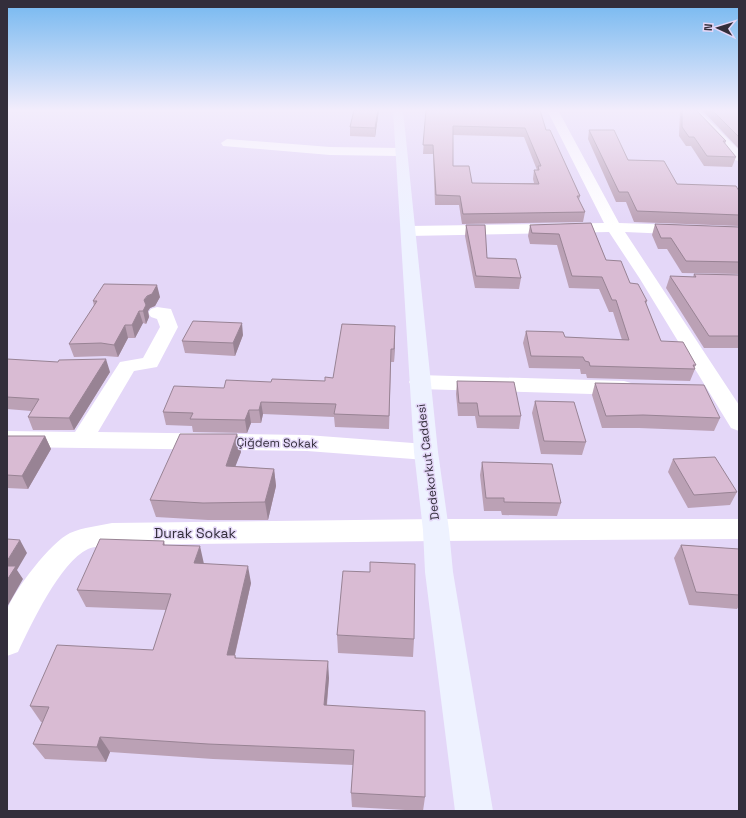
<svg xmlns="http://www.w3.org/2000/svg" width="746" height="818" font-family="'Space Grotesk',sans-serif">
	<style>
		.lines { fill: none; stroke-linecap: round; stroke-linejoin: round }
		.street { fill: #fff; fill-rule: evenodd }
		.secondary { fill: #eef2ff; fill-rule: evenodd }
		.wall { fill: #bba1b5; fill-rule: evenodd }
		.shaded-wall { fill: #988394 }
		.building { fill: #d9bbd3; stroke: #988394; fill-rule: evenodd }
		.labels { text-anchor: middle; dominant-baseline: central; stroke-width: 3; stroke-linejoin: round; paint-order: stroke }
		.street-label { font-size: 12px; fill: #332e3b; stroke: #e4d7f8 }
		.near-street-label { font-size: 14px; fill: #332e3b; stroke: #e4d7f8 }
	</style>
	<rect width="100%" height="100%" fill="#e4d7f8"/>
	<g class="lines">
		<path class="street" d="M547,110H558L619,223L739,227V237L625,232L739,405V431L731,428L640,279L609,232L409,236L404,234L401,231L404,228L409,226L604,223Z
			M687,110H699L739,150V161L735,160Z
			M227,139L330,147L400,148L406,152L400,156L330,155L223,146L221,143Z
			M157,307L171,309L178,327L157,367L134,371L98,432L307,435L426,444L434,446L438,452L434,458L426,460L307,451L7,447V431L75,432L120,362L143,358L160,327L157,319L151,317L148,313L151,309Z
			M419,375L624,381L631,383L635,388L631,393L624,395L419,389L412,387L409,382L412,377Z
			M436,519H739V539L436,541L112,545C104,546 95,546 88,549C60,562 31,625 18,652L7,656C7,644 4,621 7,610C14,590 51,542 70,533C84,527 98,526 112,523Z"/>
		<path class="secondary" d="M393,110H403L438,452L449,530L453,572L493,811H455L425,572L423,530L414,452Z"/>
	</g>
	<path class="wall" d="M379,110L375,137L350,136V127Z
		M426,110L546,130L580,196L579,200L585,212L583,222L462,224L459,205H435L433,154H423ZM453,135L524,137L537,170H534L533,179L534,183H472L453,166Z
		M680,110H696L726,141L725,144L736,157L732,167L704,166L691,146H686L679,136Z
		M702,110H739V149Z
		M589,130L628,160L677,184L739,191V226L634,222L626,202H616L588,139Z
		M591,223L606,260L630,283L647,301L646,304L661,341L696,365L694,368L695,369L690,381L587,378L586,374H581L580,369L529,368L523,343L526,331L565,337L622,340L613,312H609L599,289L569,288L557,245L530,244L528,236L530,225Z
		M655,224L739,227V274L682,273L667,249H658L652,235Z
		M466,225L487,258L521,278L519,289L475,288L465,236Z
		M694,274L739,275V348H704L666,288L670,276L693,277Z
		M160,297L155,306L150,308L148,311L149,317L146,324L143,323L135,338H128L118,357L105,356L74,357L69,344L94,306L93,301Z
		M243,335L235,356L185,353L182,341Z
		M395,338L394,362H391L389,429L335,427L334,417L263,414L261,423H251L247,433L193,432L192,426L166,425L163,412L224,388L325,381L333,378Z
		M7,359L110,372L74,430H33L28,417L31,411L7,409Z
		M457,381L521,416L519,429L477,428L475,416H458L456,394Z
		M595,383L720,418L714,431L639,428H602L592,395Z
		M535,401L586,442L582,455L541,454L532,413Z
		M237,434L241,452L235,466L274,469L276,486L268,520H208L156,517L150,500Z
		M7,436H45L51,449L28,489L7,488Z
		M673,459L737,492L730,505L688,508L668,472Z
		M482,462L561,503L557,516L502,515L501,511H484L480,475Z
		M164,541L165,545L204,564L251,583L235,655L236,658L329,678L327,705L425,797L423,811L352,807L351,793L353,765L213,759L110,752L106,762L45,759L33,744L42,722H41L30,706L153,650L166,610L86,607L77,590Z
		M681,545L739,549V606L737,609L689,605L674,558Z
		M337,635L414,639L413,657L338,653Z"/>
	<path class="shaded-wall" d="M378,110H379L375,137V128Z
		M157,285L160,297L155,306L150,308L148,311L149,317L146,324L143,311L144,300Z
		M139,311L143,323L135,338L132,325Z
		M242,323L243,335L235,356L233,343Z
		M125,325L128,338L118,357L114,345Z
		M395,326V338L394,362V349Z
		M106,359L110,372L74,430L69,418Z
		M261,402L263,414L261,423L259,410Z
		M249,410L251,423L247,433L245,420Z
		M237,434L241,452L229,483L226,466Z
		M45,436L51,449L28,489L22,476Z
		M274,469L276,486L268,520L265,502Z
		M20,540L27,553L17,570L23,579L7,607V561Z
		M200,546L204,564L194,563Z
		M248,566L251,583L231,671L227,655Z
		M328,661L329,678L325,721L324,705Z
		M100,737L110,752L106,762L97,747Z"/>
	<path class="building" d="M354,110H378L375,128L350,127Z
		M426,110H540L546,130H550L580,196H577L585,212L463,214L460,196L436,195L433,145H423ZM453,126L525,128L541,166H538L539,170H534L539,184L472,183L469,166H453Z
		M682,110H696L726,141H723L736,157L707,156L694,137H689L682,127Z
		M712,110H739V137Z
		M589,130H614L628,160L664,161L677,184L736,186L739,191V215L637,211L628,192H619Z
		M591,223L606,260L621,261L630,283L638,284L647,301H645L661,341L683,342L696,365H693L695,369L590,366L589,362L585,361L583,357L531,356L526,331L563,332L565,337L629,340L616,300H612L602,277L572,276L559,234L532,233L530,225Z
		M655,224L739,227V262L686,261L671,238H661Z
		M466,225H485L487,258L516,259L521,278L476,276Z
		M694,274L739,275V336H709L670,276L696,277Z
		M104,284L157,285L152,294L147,296L144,300L146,305L143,311H139L132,325H125L114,345L101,343L69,344L97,301H93Z
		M193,321L242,323L233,343L182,341Z
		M342,324L395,326L394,349H391L389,416L334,414L336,404L261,402L259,410H249L245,420L190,419L193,413L163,412L174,386L224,388L226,380L271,382L272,379L325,381V377L333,378Z
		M7,359L58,362L59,360L106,359L69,418L28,417L39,399L7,397Z
		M457,381L514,382L521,416H479L477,403H459Z
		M595,383L704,385L720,418L643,415L606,416Z
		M535,401L574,402L586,442L544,441Z
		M180,434H237L226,466L274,469L265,502L203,503L150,500Z
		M7,436H45L22,476L7,475Z
		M715,457L737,492L694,495L673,459Z
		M482,462L552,464L561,503L504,502V498H486Z
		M7,539L20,540L7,561Z
		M100,539L164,541L163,545L200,546L194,563L248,566L227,655H235V658L328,661L324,705L425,711V797L351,793L354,750L208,744L100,737L97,747L33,744L49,707L30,706L57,645L153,650L171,594L77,590Z
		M681,545L739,549V595L696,592Z
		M370,562L415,564L414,639L337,635L343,571L370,572Z
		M7,566H16L7,580Z"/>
	<linearGradient id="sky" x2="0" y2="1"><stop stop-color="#75b8f0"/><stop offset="0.49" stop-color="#f3edfc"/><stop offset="1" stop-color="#f3edfc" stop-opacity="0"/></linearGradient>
	<rect width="746" height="225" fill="url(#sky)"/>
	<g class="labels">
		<g class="street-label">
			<text transform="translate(277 443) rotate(1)">Çiğdem Sokak</text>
			<text transform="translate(428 462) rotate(-97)">Dedekorkut Caddesi</text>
		</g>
		<g class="near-street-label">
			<text x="195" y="533">Durak Sokak</text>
		</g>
	</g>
	<rect width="746" height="818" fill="none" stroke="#332e3b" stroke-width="16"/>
	<g transform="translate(718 28) rotate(274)" stroke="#e4d7f8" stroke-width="3" paint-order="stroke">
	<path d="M0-3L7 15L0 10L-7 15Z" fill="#332e3b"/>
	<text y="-6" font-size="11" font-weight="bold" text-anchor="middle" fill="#332e3b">N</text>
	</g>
</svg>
